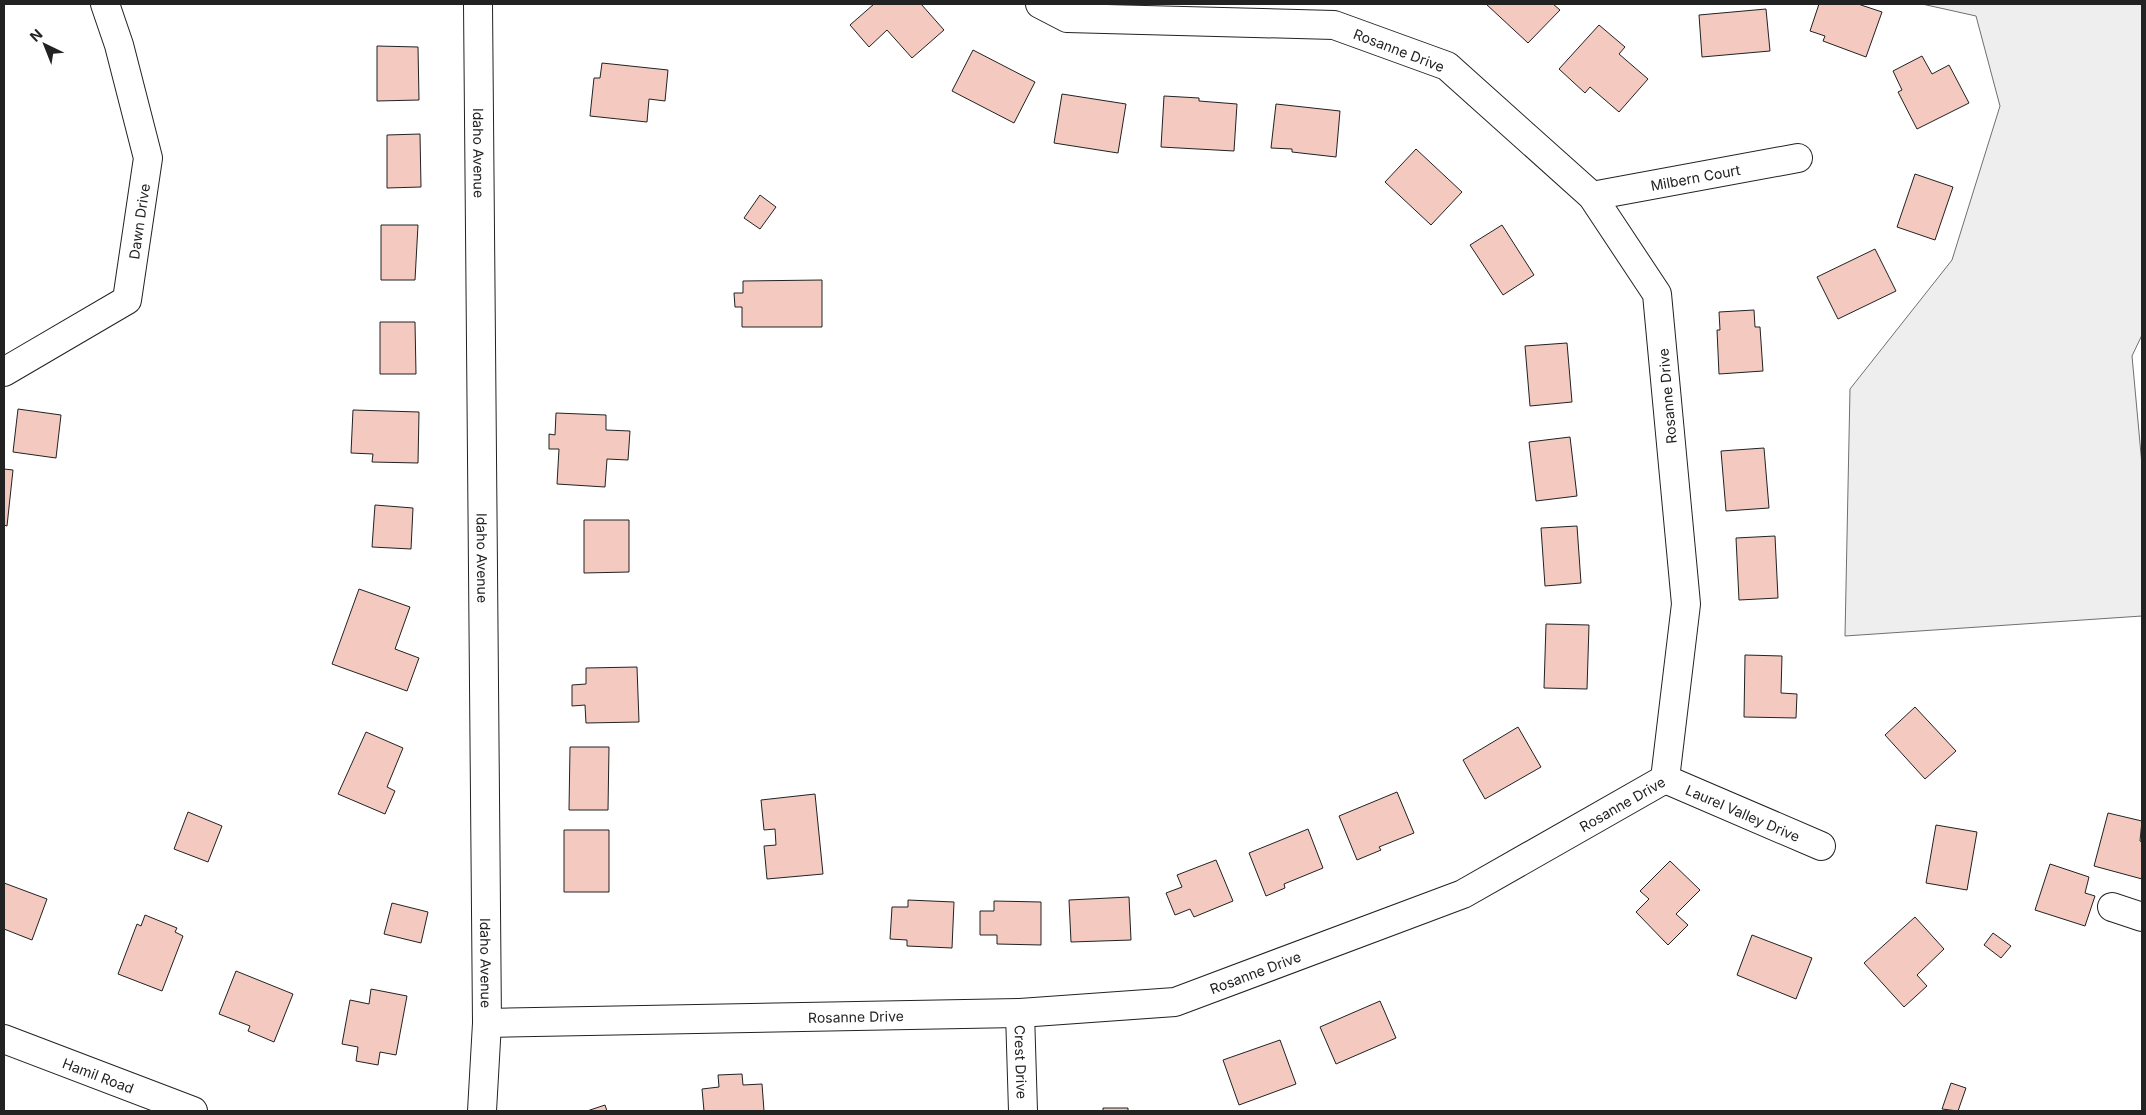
<svg xmlns="http://www.w3.org/2000/svg" width="2146" height="1115" font-family="Inter,sans-serif">
	<style>
		.green { fill: #eee; stroke: #6f6f6f }
		.building { fill: #f3c9c0; stroke: #222 }
		.lines { fill: none; stroke-linecap: round; stroke-linejoin: round }
		.street-casing { stroke: #222; stroke-width: 30 }
		.secondary-casing { stroke: #222; stroke-width: 30 }
		.street { stroke: #fff; stroke-width: 28 }
		.secondary { stroke: #fff; stroke-width: 28 }
		.labels { text-anchor: middle; dominant-baseline: central; stroke-width: 4; stroke-linejoin: round; paint-order: stroke }
		.street-label { font-size: 14px; fill: #222; stroke: #fff }
	</style>
	<rect width="100%" height="100%" fill="#fff"/>
	<path class="green" d="M1922,4H2142V335L2132,356L2142,465V616L1845,636L1850,389L1952,260L2000,106L1976,16Z"/>
	<path class="building" d="M874,4H921L944,30L912,58L887,30L869,47L850,25Z
		M1486,4H1553L1560,10L1528,43Z
		M1819,4H1858L1882,12L1866,57L1823,41L1825,36L1810,31Z
		M1766,9L1770,51L1702,57L1699,15Z
		M1599,25L1625,47L1619,54L1648,79L1619,112L1590,87L1585,93L1559,69Z
		M377,46L418,47L419,100L377,101Z
		M973,50L1035,82L1014,123L952,91Z
		M1922,56L1932,74L1949,65L1969,103L1917,129L1898,92L1902,90L1893,71Z
		M602,63L668,70L665,101L649,99L647,122L590,116L594,78H600Z
		M1062,94L1126,104L1118,153L1054,143Z
		M1164,96L1199,98V101L1237,104L1234,151L1161,147Z
		M1276,104L1340,111L1336,157L1292,152V149L1271,148Z
		M420,134L421,187L387,188V135Z
		M1416,149L1462,192L1431,225L1385,182Z
		M1915,174L1953,187L1935,240L1897,227Z
		M760,195L776,207L760,229L744,218Z
		M381,225H418L415,280H381Z
		M1502,225L1534,275L1503,295L1470,245Z
		M1875,249L1896,291L1838,319L1817,277Z
		M822,280V327H742V307H735L734,293H743V281Z
		M1754,310L1755,327H1760L1763,371L1719,374L1717,330H1720L1719,312Z
		M380,322H415L416,374H380Z
		M1567,343L1572,402L1530,406L1525,346Z
		M18,409L61,415L56,458L13,452Z
		M353,410L419,412L418,463L372,462L373,454L351,453Z
		M556,413L606,415V430L630,431L628,460L607,459L605,487L557,484L559,449H549V434L555,435Z
		M1570,437L1577,496L1536,501L1529,442Z
		M1764,448L1769,508L1726,511L1721,451Z
		M4,469L13,470L7,526L4,525Z
		M375,505L413,508L411,549L372,547Z
		M584,520H629V572L584,573Z
		M1577,526L1581,583L1545,586L1541,528Z
		M1775,536L1778,598L1739,600L1736,538Z
		M359,589L410,607L395,649L419,658L407,691L332,664Z
		M1546,624L1589,625L1587,689L1544,688Z
		M1745,655L1782,656L1781,693L1797,694L1796,718L1744,717Z
		M637,667L639,722L586,723L585,705L572,706V685L586,684V668Z
		M1915,707L1956,751L1925,779L1885,735Z
		M1518,727L1541,767L1485,799L1463,760Z
		M366,732L403,748L387,787L395,791L385,814L338,794Z
		M570,747H609L608,810H569Z
		M1397,792L1414,833L1379,847L1381,850L1357,860L1339,816Z
		M815,794L823,874L767,879L764,846L776,845L775,829L764,830L761,800Z
		M188,812L222,826L208,862L174,849Z
		M2108,813L2142,821L2140,841L2142,842V879L2094,866Z
		M1936,825L1977,832L1967,890L1926,883Z
		M1308,829L1323,868L1284,884L1285,888L1266,896L1249,853Z
		M564,830H609V892H564Z
		M1216,860L1233,901L1194,917L1190,909L1175,915L1166,893L1182,887L1177,875Z
		M1670,861L1700,890L1676,914L1688,925L1668,945L1636,912L1649,899L1640,891Z
		M2050,864L2089,877L2085,893L2095,896L2085,926L2035,910Z
		M4,883L47,899L32,940L4,929Z
		M1129,897L1131,940L1071,942L1069,900Z
		M908,900L954,902L952,948L907,946V940L890,939L892,907H908Z
		M994,901L1041,902V945L997,944V935H980V911H994Z
		M392,903L428,912L421,943L384,934Z
		M145,915L177,928L175,932L183,936L162,991L118,974L137,924L141,926Z
		M1915,917L1944,949L1917,975L1927,986L1904,1007L1864,963Z
		M1993,933L2011,946L2001,958L1984,945Z
		M1752,935L1812,958L1796,999L1737,975Z
		M236,971L293,994L274,1042L248,1031L250,1026L219,1014Z
		M371,989L407,996L396,1055L380,1052L378,1065L356,1061L358,1047L342,1044L350,1000L369,1004Z
		M1380,1001L1396,1038L1336,1064L1320,1027Z
		M1280,1040L1296,1084L1239,1105L1223,1060Z
		M742,1074L743,1085L762,1084L764,1111H704L702,1089L719,1087L718,1075Z
		M1951,1083L1966,1088L1958,1111L1942,1109Z
		M605,1105L607,1111H587Z
		M1103,1108H1128V1111H1103Z"/>
	<g class="lines">
		<g class="street-casing">
			<g id="street">
				<path id="s1" d="M478,4L487,1023L482,1111"/>
				<path id="s2" d="M1592,196L1798,158"/>
				<path id="s3" d="M4,372L127,300L148,158L119,45L105,4"/>
				<path id="s4" d="M1665,779L1821,846"/>
				<path d="M2112,907L2142,917"/>
				<path id="s5" d="M1020,1013L1023,1111"/>
				<path id="s6" d="M487,1023L1020,1013L1175,1002L1463,894L1665,779L1686,604L1657,294L1592,196L1447,66L1334,25L1067,18L1040,4"/>
			</g>
		</g>
		<g class="secondary-casing">
			<g id="secondary">
				<path id="s7" d="M4,1039L193,1111"/>
			</g>
		</g>
		<use href="#street" class="street"/>
		<use href="#secondary" class="secondary"/>
	</g>
	<g class="labels">
		<g class="street-label">
			<text transform="translate(1399 50) rotate(21)">Rosanne Drive</text>
			<text stroke="none"><textPath href="#s1" startOffset="149">Idaho Avenue</textPath></text>
			<text stroke="none"><textPath href="#s2" startOffset="105">Milbern Court</textPath></text>
			<text stroke="none"><textPath href="#s3" startOffset="222">Dawn Drive</textPath></text>
			<text transform="translate(1667 396) rotate(-95)">Rosanne Drive</text>
			<text stroke="none"><textPath href="#s1" startOffset="554">Idaho Avenue</textPath></text>
			<text stroke="none"><textPath href="#s6" startOffset="1179">Rosanne Drive</textPath></text>
			<text stroke="none"><textPath href="#s4" startOffset="85">Laurel Valley Drive</textPath></text>
			<text stroke="none"><textPath href="#s1" startOffset="959">Idaho Avenue</textPath></text>
			<text stroke="none"><textPath href="#s6" startOffset="774">Rosanne Drive</textPath></text>
			<text stroke="none"><textPath href="#s6" startOffset="369">Rosanne Drive</textPath></text>
			<text stroke="none"><textPath href="#s5" startOffset="49">Crest Drive</textPath></text>
			<text stroke="none"><textPath href="#s7" startOffset="101">Hamil Road</textPath></text>
		</g>
	</g>
	<rect width="2146" height="1115" fill="none" stroke="#222222" stroke-width="10"/>
	<g transform="translate(45 45) rotate(317)" stroke="#ffffff" stroke-width="4" paint-order="stroke">
	<path d="M0-4L9 19L0 12L-9 19Z" fill="#222222"/>
	<text y="-8" font-size="14" font-weight="bold" text-anchor="middle" fill="#222222">N</text>
	</g>
</svg>
